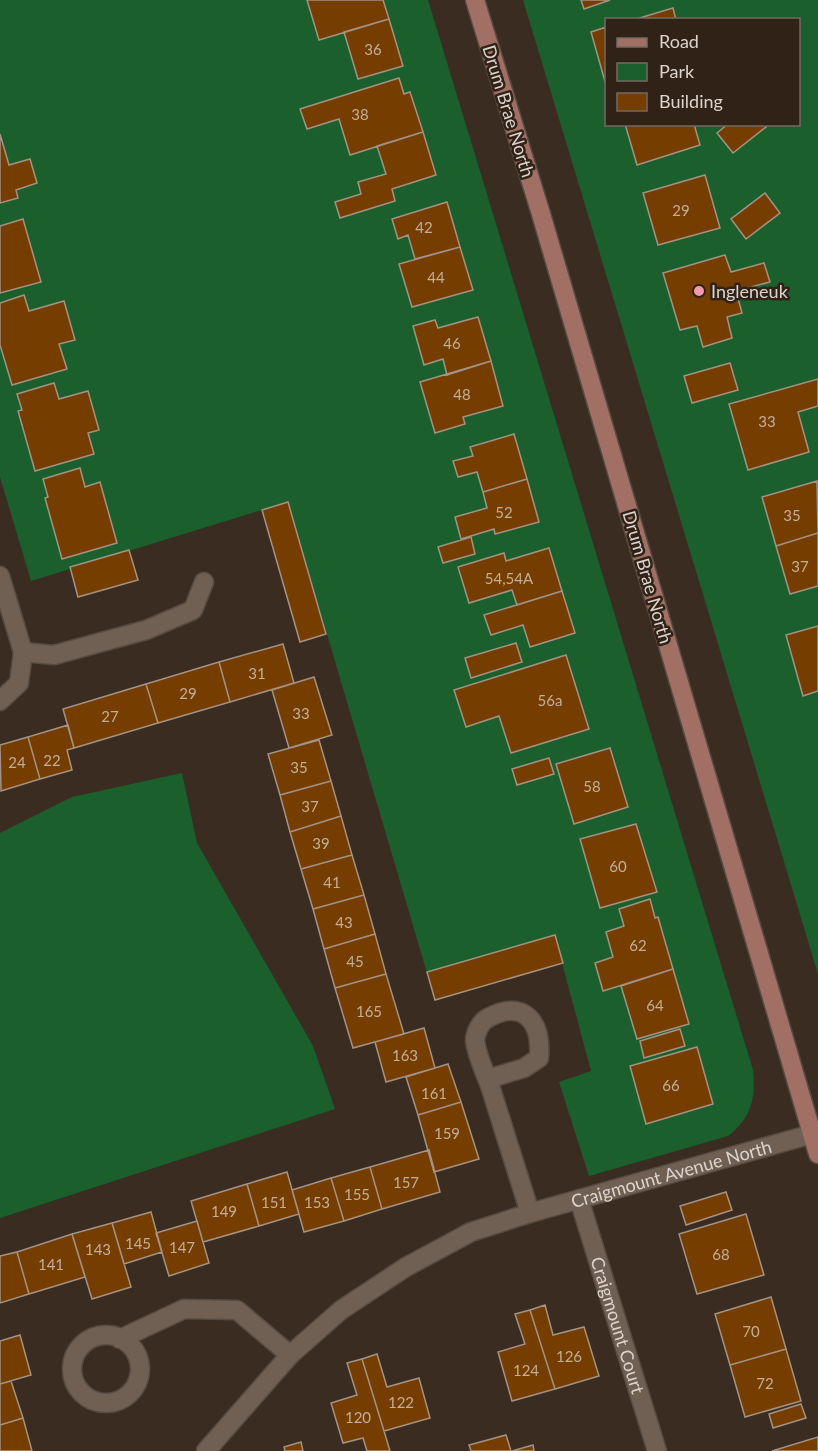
<svg xmlns="http://www.w3.org/2000/svg" width="818" height="1451" font-family="Lato,sans-serif">
	<style>
		.green { fill: #1b602c; fill-rule: evenodd }
		.building { fill: #753e00; stroke: #a39285; stroke-width: 1.5 }
		.lines { fill: none; stroke-linecap: round; stroke-linejoin: round }
		.minor-casing { stroke: #564a41; stroke-width: 21 }
		.major-casing { stroke: #564a41; stroke-width: 21 }
		.minor { stroke: #706054; stroke-width: 18 }
		.major { stroke: #a16f64; stroke-width: 18 }
		.poi-dot { fill: #f29aac; stroke: #302217; stroke-width: 2 }
		.labels { text-anchor: middle; dominant-baseline: central; stroke-width: 5; stroke-linejoin: round; paint-order: stroke }
		.number-label { font-size: 15px; fill: #c3ae9a }
		.street-label { font-size: 18px; fill: #ddd4cd; stroke: #302217 }
		.poi-label { font-size: 18px; fill: #ddd4cd; stroke: #302217; text-anchor: start }
	</style>
	<rect width="100%" height="100%" fill="#3a2c21"/>
	<path class="green" d="M0,0H428L753,1070C756,1099 751,1118 728,1136L589,1176L559,1082L591,1071L562,963L435,1000L288,502L31,581L0,477Z
		M523,0H818V974ZM606,20H798V124H606Z
		M182,773L197,843L313,1046L335,1109L0,1218V833L72,797Z"/>
	<path class="building" d="M307,0H383L389,19L319,40Z
		M581,0H610L584,9Z
		M673,8L676,20H633Z
		M389,19L403,66L358,79L344,32Z
		M606,27V85L591,32Z
		M399,78L404,94L410,92L423,132L350,155L339,119L307,129L300,109Z
		M625,124H694L700,145L637,165Z
		M728,124H764L766,127L733,153L717,133Z
		M423,132L436,175L392,189L395,201L340,218L335,202L361,194L358,182L386,174L377,146Z
		M0,134L9,165L30,159L37,183L16,190L18,198L0,203Z
		M705,175L720,228L658,245L643,193Z
		M765,193L780,213L746,239L731,219Z
		M447,202L460,247L415,259L408,235L398,239L392,219Z
		M23,219L41,282L0,293V226Z
		M460,247L473,290L412,307L399,264Z
		M725,255L731,272L764,263L770,282L736,291L742,313L727,317L732,338L703,347L697,326L680,330L663,273Z
		M24,295L29,311L64,301L75,340L59,344L67,369L12,385L0,345V303Z
		M478,317L491,361L447,375L443,359L424,365L413,326L435,320L438,328Z
		M491,361L503,406L463,417L465,424L435,433L420,382Z
		M730,363L738,390L692,403L684,376Z
		M818,379V406L798,412L809,452L748,470L729,404Z
		M54,383L59,399L88,391L99,430L88,433L94,454L35,471L18,411L22,410L17,394Z
		M514,434L527,479L483,492L477,472L458,477L453,461L473,456L470,447Z
		M80,468L85,487L100,482L117,543L62,559L45,498L48,497L43,479Z
		M527,479L539,522L495,534L494,529L461,539L455,517L487,508L483,492Z
		M817,481L818,533L776,546L762,497Z
		M288,502L326,634L300,642L262,510Z
		M818,533V586L790,594L776,546Z
		M471,537L475,554L443,563L438,547Z
		M549,548L562,591L517,605L512,590L469,603L458,567L504,553L506,561Z
		M129,550L138,580L78,597L70,567Z
		M562,591L575,633L530,647L523,625L491,635L484,615Z
		M818,626V691L803,696L786,635Z
		M516,643L522,662L471,678L465,658Z
		M283,644L294,683L230,702L219,662Z
		M566,655L589,729L511,753L499,716L466,727L454,690Z
		M219,662L230,702L158,723L146,684Z
		M314,677L332,735L289,748L272,690Z
		M146,684L158,723L74,748L63,709Z
		M68,725L74,748L67,750L72,770L40,779L28,737Z
		M28,737L40,779L1,791L0,745Z
		M319,740L331,781L280,795L268,754Z
		M610,748L628,807L574,824L556,764Z
		M549,758L554,774L517,785L512,769Z
		M331,781L341,816L290,832L280,795Z
		M341,816L352,855L301,869L290,832Z
		M636,824L657,892L600,908L580,839Z
		M352,855L364,895L313,909L301,869Z
		M364,895L375,934L324,949L313,909Z
		M650,899L655,918L658,917L673,969L603,991L595,963L613,957L606,932L624,926L619,909Z
		M375,934L386,974L335,988L324,949Z
		M555,935L563,963L435,1000L427,972Z
		M673,969L689,1024L637,1039L621,986Z
		M386,974L404,1034L353,1048L335,988Z
		M424,1028L435,1068L386,1082L375,1042Z
		M680,1029L685,1046L644,1058L640,1041Z
		M697,1047L713,1104L646,1124L630,1066Z
		M448,1064L461,1102L418,1115L406,1077Z
		M461,1102L479,1159L434,1172L418,1115Z
		M429,1150L440,1192L382,1209L370,1167Z
		M370,1167L382,1209L344,1221L331,1178Z
		M287,1172L299,1214L259,1226L247,1184Z
		M331,1178L344,1221L304,1232L292,1190Z
		M247,1184L259,1226L203,1242L191,1201Z
		M726,1192L732,1210L686,1225L680,1206Z
		M151,1212L162,1252L124,1264L112,1223Z
		M746,1214L764,1275L697,1294L679,1234Z
		M197,1221L209,1263L169,1276L156,1233Z
		M112,1223L131,1287L92,1299L72,1234Z
		M72,1234L85,1277L29,1294L17,1252Z
		M17,1252L29,1294L0,1303V1256Z
		M771,1297L786,1349L730,1365L715,1314Z
		M545,1305L553,1335L584,1327L599,1376L555,1389L530,1310Z
		M530,1310L555,1389L512,1401L498,1352L525,1344L515,1314Z
		M20,1335L31,1375L0,1384V1341Z
		M786,1349L801,1401L745,1417L730,1365Z
		M377,1354L387,1387L419,1378L430,1418L384,1431L362,1359Z
		M362,1359L384,1431L390,1451H367L363,1438L343,1443L331,1403L357,1395L347,1363Z
		M11,1381L23,1418L0,1425V1384Z
		M801,1404L806,1418L773,1428L769,1414Z
		M23,1418L32,1451H0V1425Z
		M506,1435L511,1451H471L469,1445Z
		M818,1437V1451H772Z
		M301,1442L303,1451H285L284,1447Z
		M533,1445L534,1451H512Z"/>
	<g class="lines">
		<g class="minor-casing">
			<g id="minor">
				<path d="M0,576L23,652L19,683L0,701"/>
				<path d="M23,652L54,655L146,630L193,610L204,582"/>
				<path d="M488,1079L524,1068L539,1058C542,1022 524,998 488,1018C481,1021 475,1033 475,1041C477,1057 486,1074 491,1089C504,1130 517,1172 530,1213"/>
				<path id="s1" d="M579,1199L657,1451"/>
				<circle cx="106" cy="1369" r="34"/>
				<path d="M120,1339L184,1309L237,1310L290,1355"/>
				<path id="s2" d="M206,1451L290,1355L341,1310L406,1267L471,1232L530,1213L812,1134"/>
			</g>
		</g>
		<g class="major-casing">
			<path id="major" d="M475,0L541,214L818,1154"/>
		</g>
		<use href="#minor" class="minor"/>
		<use href="#major" class="major"/>
	</g>
	<circle class="poi-dot" cx="699" cy="291" r="6"/>
	<g class="labels">
		<g class="number-label">
			<text x="373" y="49">36</text>
			<text x="360" y="114">38</text>
			<text x="681" y="210">29</text>
			<text x="424" y="227">42</text>
			<text x="436" y="277">44</text>
			<text x="452" y="343">46</text>
			<text x="462" y="394">48</text>
			<text x="767" y="421">33</text>
			<text x="504" y="512">52</text>
			<text x="792" y="515">35</text>
			<text x="800" y="566">37</text>
			<text x="509" y="578">54,54A</text>
			<text x="257" y="673">31</text>
			<text x="188" y="693">29</text>
			<text x="550" y="700">56a</text>
			<text x="301" y="713">33</text>
			<text x="110" y="716">27</text>
			<text x="52" y="760">22</text>
			<text x="17" y="762">24</text>
			<text x="299" y="767">35</text>
			<text x="592" y="786">58</text>
			<text x="310" y="806">37</text>
			<text x="321" y="843">39</text>
			<text x="618" y="866">60</text>
			<text x="332" y="882">41</text>
			<text x="344" y="922">43</text>
			<text x="638" y="945">62</text>
			<text x="355" y="961">45</text>
			<text x="655" y="1005">64</text>
			<text x="369" y="1011">165</text>
			<text x="405" y="1055">163</text>
			<text x="671" y="1085">66</text>
			<text x="434" y="1093">161</text>
			<text x="447" y="1133">159</text>
			<text x="406" y="1182">157</text>
			<text x="357" y="1194">155</text>
			<text x="274" y="1202">151</text>
			<text x="317" y="1202">153</text>
			<text x="224" y="1211">149</text>
			<text x="138" y="1243">145</text>
			<text x="182" y="1247">147</text>
			<text x="98" y="1249">143</text>
			<text x="721" y="1254">68</text>
			<text x="51" y="1264">141</text>
			<text x="751" y="1331">70</text>
			<text x="569" y="1356">126</text>
			<text x="526" y="1370">124</text>
			<text x="765" y="1383">72</text>
			<text x="401" y="1402">122</text>
			<text x="358" y="1417">120</text>
		</g>
		<g class="street-label">
			<text transform="translate(509 111) rotate(73)">Drum Brae North</text>
			<text transform="translate(648 577) rotate(74)">Drum Brae North</text>
			<text stroke="none"><textPath href="#s2" startOffset="556">Craigmount Avenue North</textPath></text>
			<text stroke="none"><textPath href="#s1" startOffset="132">Craigmount Court</textPath></text>
		</g>
		<g class="poi-label">
			<text x="711" y="291">Ingleneuk</text>
		</g>
	</g>
	<rect x="605" y="18" width="195" height="108" fill="#302217" stroke="#756960" stroke-width="1.5"/>
	<rect x="617" y="38" width="30" height="9" fill="#a16f64" stroke="#756960" stroke-width="1.5"/>
	<text x="659" y="48" font-size="18" fill="#ddd4cd">Road</text>
	<rect x="617" y="63" width="30" height="18" fill="#1b602c" stroke="#756960" stroke-width="1.5"/>
	<text x="659" y="78" font-size="18" fill="#ddd4cd">Park</text>
	<rect x="617" y="93" width="30" height="18" fill="#753e00" stroke="#756960" stroke-width="1.5"/>
	<text x="659" y="108" font-size="18" fill="#ddd4cd">Building</text>
</svg>
